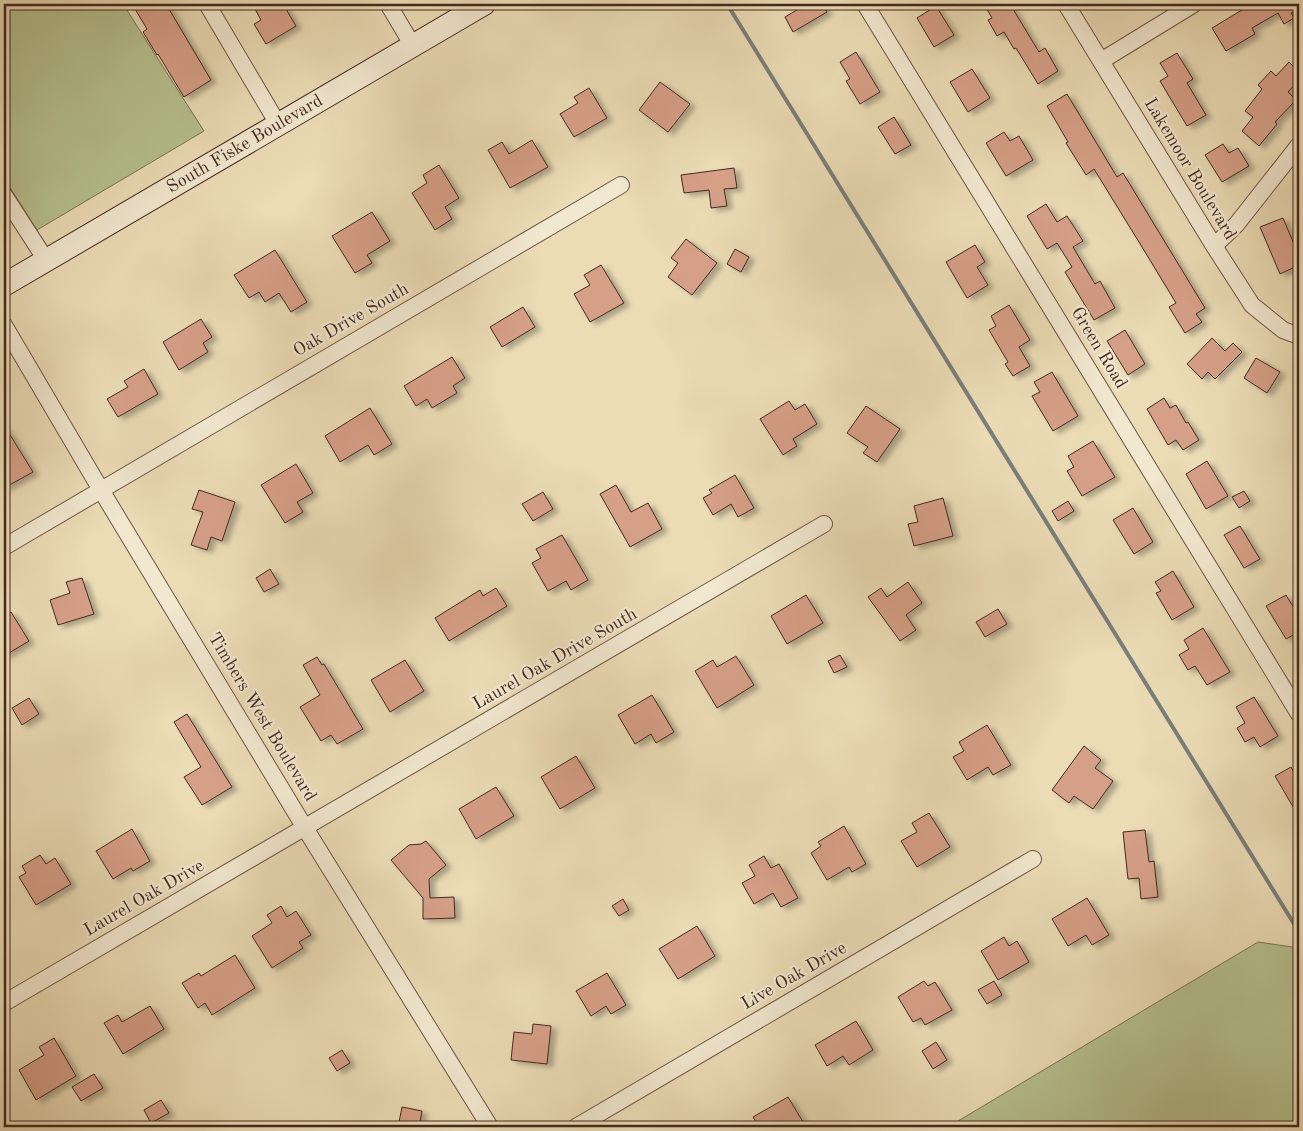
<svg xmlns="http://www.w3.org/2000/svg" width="1303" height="1131" font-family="'Old Standard TT',serif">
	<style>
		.green { fill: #b6c08f; stroke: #7d7457 }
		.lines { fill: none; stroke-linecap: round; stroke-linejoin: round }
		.stream { stroke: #7a7f7c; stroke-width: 4 }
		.building { fill: #d69f88; stroke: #44291f; filter: url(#shadow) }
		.street-casing { stroke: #6e5645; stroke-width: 18 }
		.secondary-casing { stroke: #44291f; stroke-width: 24 }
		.street { stroke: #f2e8d0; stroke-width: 16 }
		.secondary { stroke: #f2e8d0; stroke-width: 22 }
		.labels { text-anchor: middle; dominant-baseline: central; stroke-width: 4.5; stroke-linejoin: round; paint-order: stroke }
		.street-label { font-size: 18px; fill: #44291f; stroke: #f2e8d0 }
	</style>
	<defs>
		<filter id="shadow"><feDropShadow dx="5.5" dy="3" stdDeviation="2.5" flood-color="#0004"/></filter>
	</defs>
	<rect width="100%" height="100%" fill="#ebdcb6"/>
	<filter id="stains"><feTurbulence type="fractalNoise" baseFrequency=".004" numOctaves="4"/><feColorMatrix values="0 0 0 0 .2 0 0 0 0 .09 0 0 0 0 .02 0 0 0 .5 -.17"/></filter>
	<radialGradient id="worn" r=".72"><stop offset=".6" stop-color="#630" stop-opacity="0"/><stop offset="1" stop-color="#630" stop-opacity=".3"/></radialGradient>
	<path class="green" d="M4,4H123L204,131L37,230L4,178Z
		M1258,942L1299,948V1127H948Z"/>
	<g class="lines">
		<path class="stream" d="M727,4L1299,932"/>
	</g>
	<path class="building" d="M132,4H166L211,80L184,97L158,54L157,55L143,32L147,29Z
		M260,4H283L296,26L266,44L254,24L261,20L254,7Z
		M807,4H822L827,12L793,32L785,17Z
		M984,4H1010L1039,52L1045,48L1058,71L1038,84L1016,48L1014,49L1004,32L997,36L988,20L992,18Z
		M1252,4H1299V9L1291,13L1294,18L1284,24L1278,13L1252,28L1255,34L1226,51L1212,28Z
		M936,6L954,35L934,47L917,18Z
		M856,52L880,92L860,104L846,81L850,79L840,62Z
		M1177,53L1193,79L1187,83L1206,115L1187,126L1160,81L1168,76L1160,63Z
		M1289,62L1299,72V80L1288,92L1296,100L1275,122L1277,124L1259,146L1242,131L1253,117L1245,111L1262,89L1258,85L1271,71L1276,76Z
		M972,69L990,98L968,112L950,82Z
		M660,82L690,104L668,132L639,110Z
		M589,88L607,118L574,137L560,114L578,103L574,97Z
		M1067,94L1117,177L1123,173L1205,308L1196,314L1202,322L1185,333L1169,307L1176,303L1142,247L1094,169L1086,175L1066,143L1068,142L1047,106Z
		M894,117L911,145L895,154L878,127Z
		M1004,132L1010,141L1019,136L1033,160L1006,176L986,143Z
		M532,140L548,167L510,188L488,150L502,142L509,154Z
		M1223,144L1229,153L1238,148L1249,166L1222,182L1205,155Z
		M439,165L459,198L445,207L452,219L435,230L412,193L427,183L423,175Z
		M734,168L737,188L724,189L727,206L711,208L709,190L684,193L681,175Z
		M1046,204L1057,222L1067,216L1083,241L1073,247L1095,284L1100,281L1115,308L1094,320L1065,272L1072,267L1057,243L1047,249L1027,216Z
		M372,212L390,241L367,255L372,263L355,273L332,236Z
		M1283,218L1299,256V265L1280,274L1260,227Z
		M686,239L717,263L692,295L668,277L678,263L671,258Z
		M975,245L985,262L977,267L988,285L967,298L946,262Z
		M735,249L749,257L741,272L727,264Z
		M275,250L307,302L291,312L279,293L265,302L259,292L249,298L234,275Z
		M601,265L624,303L590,322L574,294L590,285L584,275Z
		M1009,305L1030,340L1019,347L1030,366L1013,376L1005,364L1008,362L989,330L996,326L991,316Z
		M523,307L535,327L502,347L490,327Z
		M201,319L212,337L203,343L208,352L179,370L163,342Z
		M1125,330L1145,364L1128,375L1107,341Z
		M1212,338L1225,351L1233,343L1242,352L1215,379L1208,372L1202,379L1187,364Z
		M452,357L465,378L453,386L457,393L432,408L427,399L416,406L404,386Z
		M1256,358L1280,372L1267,393L1244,378Z
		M144,369L158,394L118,417L107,399L128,387L124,381Z
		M1052,372L1078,416L1053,431L1032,396L1040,392L1034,382Z
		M1164,398L1170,408L1176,405L1186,423L1188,422L1199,440L1183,450L1176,440L1168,445L1147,409Z
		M789,401L795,410L805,404L817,424L793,439L797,446L783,455L760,419Z
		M866,406L900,429L877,462L863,453L868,447L847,433Z
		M370,408L392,444L374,455L368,445L340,462L325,436Z
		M4,425L33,472L4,488Z
		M1093,441L1115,477L1082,496L1067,471L1074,467L1068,456Z
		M1207,461L1228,496L1206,509L1186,474Z
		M296,464L313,493L297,502L303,512L285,523L261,485Z
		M735,475L754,508L738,517L731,504L713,515L703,498L712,493L709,490Z
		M616,485L631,512L648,503L662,529L630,547L600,494Z
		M199,490L235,502L222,541L211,537L207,550L191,545L203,512L192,509Z
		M1244,491L1250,501L1239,508L1232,497Z
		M543,492L553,509L533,521L522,504Z
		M943,498L953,536L914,546L908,524L918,522L914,506Z
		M1068,501L1074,511L1058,521L1052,511Z
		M1133,508L1153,542L1134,554L1113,520Z
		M1240,526L1260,559L1244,568L1224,535Z
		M562,535L588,580L571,590L566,581L548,591L532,563L541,558L536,549Z
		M270,569L279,584L264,592L256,578Z
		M1173,571L1194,607L1172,620L1156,593L1161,591L1155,582Z
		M82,578L94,614L58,625L50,600L70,593L66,582Z
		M908,582L922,603L906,615L916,630L900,641L868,597L881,588L887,597Z
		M496,588L507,606L449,641L435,618L480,590L483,596Z
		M806,595L823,623L787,644L771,616Z
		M1286,595L1299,616V632L1286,639L1266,606Z
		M998,609L1007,624L985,637L976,622Z
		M11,612L29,641L4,656V616Z
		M1203,628L1230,672L1207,685L1195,666L1188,670L1179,655L1189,649L1184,640Z
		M840,655L847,667L834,673L828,661Z
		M736,656L754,685L717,708L695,671L713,660L717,667Z
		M317,657L322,665L324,664L363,729L337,744L331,735L321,741L300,707L320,695L303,665Z
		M405,660L424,691L390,712L371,680Z
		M652,695L674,732L656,743L651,734L635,744L618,715Z
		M1254,697L1278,736L1260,747L1254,737L1245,742L1237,728L1245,723L1236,707Z
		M29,698L39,714L22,725L12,708Z
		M187,714L232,787L202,805L184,777L201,767L174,722Z
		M987,725L1011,765L993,775L988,767L967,780L953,757L964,751L959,742Z
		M1084,746L1101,760L1095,768L1113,781L1093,809L1074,796L1069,803L1052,790Z
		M576,756L595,788L560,809L541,777Z
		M1291,767L1299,781V817L1275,776Z
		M496,787L514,816L476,839L459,809Z
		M929,813L950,847L917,867L901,841L917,832L912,823Z
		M844,826L866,864L852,872L849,867L827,880L811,853L821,846L818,842Z
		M132,829L150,861L133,871L131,868L113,879L96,851Z
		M1145,830L1149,862L1154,861L1158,897L1141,899L1139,878L1128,879L1123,832Z
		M426,841L446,865L429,879L430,898L454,897L455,918L423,919V898L391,860L409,845L421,844Z
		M40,855L46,864L55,858L71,884L36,905L19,877L26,873L22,866Z
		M764,856L771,868L779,864L798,898L781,907L773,893L754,904L742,883L755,876L749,865Z
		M1087,898L1109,935L1092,945L1086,935L1068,946L1052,919Z
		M623,899L629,910L619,916L612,906Z
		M281,906L287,917L296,911L311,935L299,942L303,948L272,968L252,936L272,923L267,915Z
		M697,926L715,956L678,979L659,949Z
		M1004,937L1009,946L1017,941L1029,962L998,980L981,951Z
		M235,955L255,988L212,1015L205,1003L198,1008L182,983L199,973L201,976Z
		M607,973L626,1005L611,1014L606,1006L591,1016L576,991Z
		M924,981L928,986L935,982L952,1010L925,1025L921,1018L913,1022L898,997Z
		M994,981L1002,995L987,1004L978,990Z
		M150,1006L164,1029L123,1054L104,1023L118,1015L122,1022Z
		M856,1021L873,1050L849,1065L843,1056L827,1066L815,1045Z
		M533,1024L551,1026L547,1064L511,1060L514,1032L532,1034Z
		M54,1038L76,1076L36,1100L19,1070L44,1055L39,1047Z
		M936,1042L947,1060L933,1069L922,1051Z
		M342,1050L350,1063L337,1071L329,1058Z
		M94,1074L103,1088L81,1101L72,1087Z
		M788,1097L806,1127H759L753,1117Z
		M161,1100L169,1113L151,1123L144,1110Z
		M402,1107L422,1111L419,1127H398Z"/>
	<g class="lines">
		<g class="street-casing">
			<path id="street" d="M207,4L278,124
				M388,4L413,46
				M865,4L1299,714
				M1066,4L1214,246L1252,305L1283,330L1299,336
				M1101,61L1194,4
				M4,195L46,260
				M1214,246L1236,225L1299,145
				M4,325L101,490L305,828L490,1127
				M4,547L621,185
				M4,1003L824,524
				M576,1127L1033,859"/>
		</g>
		<g class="secondary-casing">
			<g id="secondary">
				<path id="s1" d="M4,285L484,4"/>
			</g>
		</g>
		<use href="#street" class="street"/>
		<use href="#secondary" class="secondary"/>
	</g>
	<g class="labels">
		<g class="street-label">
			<text stroke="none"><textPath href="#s1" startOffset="279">South Fiske Boulevard</textPath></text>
			<text transform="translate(1190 169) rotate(59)">Lakemoor Boulevard</text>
			<text transform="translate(351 320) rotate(-30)">Oak Drive South</text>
			<text transform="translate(1099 348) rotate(59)">Green Road</text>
			<text transform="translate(555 659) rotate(-30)">Laurel Oak Drive South</text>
			<text transform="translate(262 717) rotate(59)">Timbers West Boulevard</text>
			<text transform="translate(144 898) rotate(-30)">Laurel Oak Drive</text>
			<text transform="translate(794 976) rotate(-30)">Live Oak Drive</text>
		</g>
	</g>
	<rect width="1303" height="1131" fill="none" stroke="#ebdcb6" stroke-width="20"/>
	<rect x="5" y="5" width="1293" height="1121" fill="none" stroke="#44291f" stroke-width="2.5"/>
	<rect x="10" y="10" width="1283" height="1111" fill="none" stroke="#44291f"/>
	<rect width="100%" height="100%" filter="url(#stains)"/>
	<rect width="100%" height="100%" fill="url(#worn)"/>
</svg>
